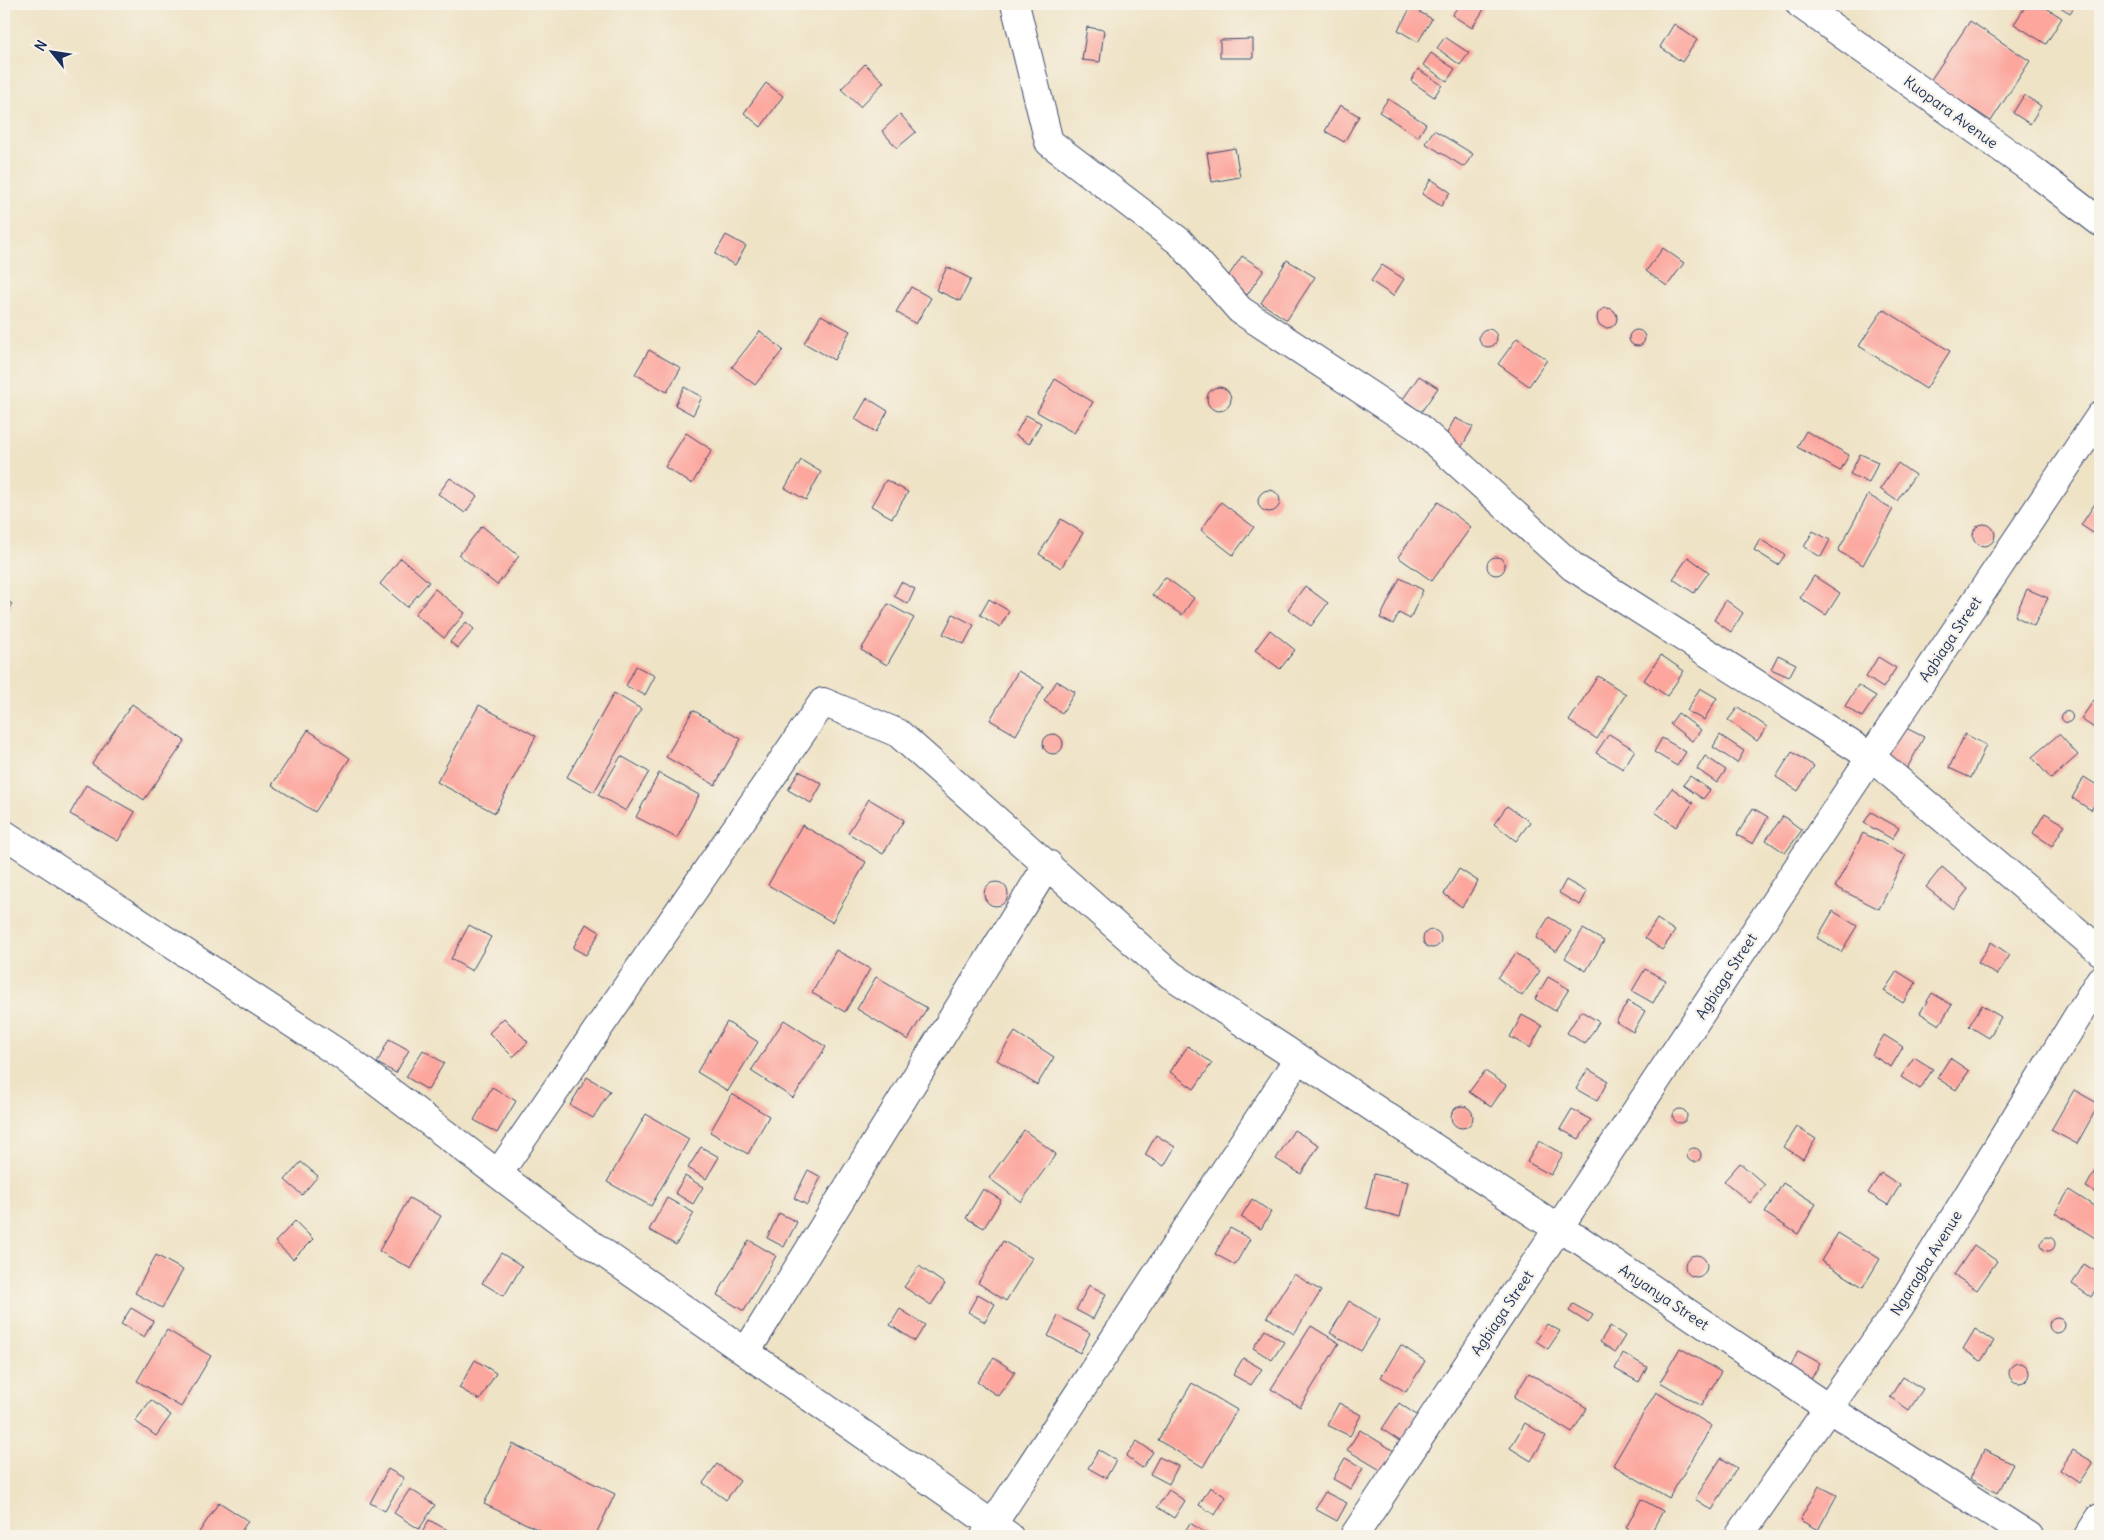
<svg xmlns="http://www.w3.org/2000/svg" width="2104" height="1540" font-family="Delius,sans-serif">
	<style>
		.building { fill: #fca69d }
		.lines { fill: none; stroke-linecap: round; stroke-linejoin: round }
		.street-casing { stroke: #3b4a6e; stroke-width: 30 }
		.street { stroke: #fff; stroke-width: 28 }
		.labels { text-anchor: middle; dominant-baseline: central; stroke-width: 4.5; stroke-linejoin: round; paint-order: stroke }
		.street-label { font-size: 15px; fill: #1b2f5e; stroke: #f7f3e8 }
	</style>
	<rect width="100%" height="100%" fill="#f7f3e8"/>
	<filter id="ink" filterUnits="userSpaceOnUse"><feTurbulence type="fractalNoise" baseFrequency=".02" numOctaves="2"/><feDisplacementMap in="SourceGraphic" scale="10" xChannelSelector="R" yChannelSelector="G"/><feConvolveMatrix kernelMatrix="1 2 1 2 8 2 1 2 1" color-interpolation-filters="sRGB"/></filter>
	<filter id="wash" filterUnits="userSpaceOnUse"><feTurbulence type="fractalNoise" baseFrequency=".0096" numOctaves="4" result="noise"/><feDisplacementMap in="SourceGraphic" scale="20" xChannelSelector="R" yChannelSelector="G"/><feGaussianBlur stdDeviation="1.12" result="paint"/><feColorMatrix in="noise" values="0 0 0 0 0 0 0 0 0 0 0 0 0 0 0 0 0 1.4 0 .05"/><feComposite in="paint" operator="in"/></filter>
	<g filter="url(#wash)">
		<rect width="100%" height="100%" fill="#efe3c6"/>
		<g id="blocks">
			<path class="building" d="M1460,4H1482L1486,6L1472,28L1452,15Z
				M2027,4H2040L2062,18L2046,44L2014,24Z
				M2055,4H2076L2070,13Z
				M1411,7L1432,19L1418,42L1398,30Z
				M1970,21L2030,61L1991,121L1930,81Z
				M1674,24L1697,40L1682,62L1660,47Z
				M1087,27L1104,30L1100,62L1082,60Z
				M1445,37L1469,53L1460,65L1437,48Z
				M1253,39V58H1220V40Z
				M1431,53L1455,69L1447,81L1423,65Z
				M865,64L884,82L860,107L841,89Z
				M1418,69L1442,85L1434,97L1411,81Z
				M766,83L783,96L761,127L744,113Z
				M2024,95L2041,106L2030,124L2013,113Z
				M1388,99L1426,124L1418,137L1379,112Z
				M1340,105L1359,116L1344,142L1325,131Z
				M900,114L916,132L897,148L882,131Z
				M1434,130L1473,154L1464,167L1425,143Z
				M1235,148L1240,177L1212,182L1207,153Z
				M1431,179L1450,192L1441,206L1422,194Z
				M726,235L746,246L735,265L715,254Z
				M1663,248L1684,263L1667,286L1646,271Z
				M1242,256L1264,270L1247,295L1225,281Z
				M1287,260L1315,277L1287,320L1261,303Z
				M1382,265L1404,279L1393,296L1371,281Z
				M947,267L971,279L960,301L936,290Z
				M911,287L931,298L916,324L896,312Z
				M1597 318a10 10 0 1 1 20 0a10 10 0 1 1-20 0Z
				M1883,309L1950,351L1926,389L1859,346Z
				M821,315L850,331L834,360L804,343Z
				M1479 338a9 9 0 1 1 18 0a9 9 0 1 1-18 0Z
				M1629 338a8 8 0 1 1 16 0a8 8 0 1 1-16 0Z
				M760,331L783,350L755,385L732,367Z
				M1517,338L1547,360L1529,386L1498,364Z
				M649,350L681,368L667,392L635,374Z
				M1419,376L1438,388L1421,412L1403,399Z
				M1055,379L1093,402L1074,433L1037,412Z
				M684,387L702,397L693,415L675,405Z
				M1207 399a12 12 0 1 1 24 0a12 12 0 1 1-24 0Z
				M867,398L888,411L876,432L855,419Z
				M1026,415L1041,423L1029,444L1015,435Z
				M1455,418L1473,427L1460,450L1443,441Z
				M1806,431L1849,455L1840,471L1797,447Z
				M686,433L712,450L692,484L665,467Z
				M1860,454L1878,462L1869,483L1850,474Z
				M801,460L821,472L806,500L785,488Z
				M1898,463L1915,475L1897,501L1880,489Z
				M450,478L477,496L465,513L438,494Z
				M886,480L908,492L892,518L871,506Z
				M1258 501a11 11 0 1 1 22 0a11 11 0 1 1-22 0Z
				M1868,495L1893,509L1863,565L1838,551Z
				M2100,496V523L2093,533L2081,525Z
				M1221,502L1254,527L1233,555L1201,530Z
				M1438,502L1471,527L1432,581L1398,557Z
				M1061,519L1083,533L1061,568L1039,554Z
				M1973 535a11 11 0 1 1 22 0a11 11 0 1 1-22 0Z
				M482,526L519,556L497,585L459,555Z
				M1813,531L1830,540L1821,557L1804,547Z
				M1760,539L1785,555L1778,565L1754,550Z
				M1688,557L1709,572L1694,593L1673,579Z
				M1487 566a9 9 0 1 1 18 0a9 9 0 1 1-18 0Z
				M401,558L429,582L407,607L380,584Z
				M1814,576L1840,593L1826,615L1800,598Z
				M1165,577L1194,598L1182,615L1152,595Z
				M1400,578L1423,590L1410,619L1399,613L1393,624L1380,618Z
				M901,582L915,589L908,604L894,596Z
				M1305,586L1328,603L1311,626L1288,609Z
				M435,589L465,613L444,638L415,614Z
				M2027,589L2048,598L2034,626L2015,616Z
				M4,598L12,604L4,615Z
				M989,599L1009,611L1000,627L980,615Z
				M1726,600L1743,613L1731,632L1714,620Z
				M888,604L914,618L887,665L861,650Z
				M953,614L974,625L964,644L943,634Z
				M466,622L474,629L458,648L450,642Z
				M1270,630L1295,650L1280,669L1255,650Z
				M1661,655L1684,671L1667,696L1644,680Z
				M1778,655L1796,664L1789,677L1771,669Z
				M1878,657L1896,668L1883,688L1866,677Z
				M636,666L655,676L645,695L626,686Z
				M1018,671L1044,686L1016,735L990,720Z
				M1598,676L1626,694L1597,739L1569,721Z
				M1057,681L1075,692L1062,713L1044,701Z
				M1858,685L1876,696L1862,717L1845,706Z
				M1700,688L1717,698L1704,720L1687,711Z
				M614,693L641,709L594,792L567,777Z
				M2094,700L2100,703V732L2081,719Z
				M132,704L185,741L144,800L92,764Z
				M479,705L536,736L495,813L437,782Z
				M1738,707L1767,727L1757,741L1728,720Z
				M693,710L741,739L715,785L666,757Z
				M2061.5 717a5.5 5.5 0 1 1 11 0a5.5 5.5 0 1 1-11 0Z
				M1678,713L1701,730L1692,741L1670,724Z
				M1902,726L1924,737L1905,772L1884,761Z
				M308,730L350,758L315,812L272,785Z
				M1043 744a10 10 0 1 1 20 0a10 10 0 1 1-20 0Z
				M1609,734L1635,750L1623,769L1596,753Z
				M1965,734L1986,745L1971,778L1949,768Z
				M2059,734L2078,755L2051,779L2032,757Z
				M1720,735L1744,751L1737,763L1713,747Z
				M1662,738L1686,752L1677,766L1654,752Z
				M1792,752L1814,766L1798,791L1776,777Z
				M621,756L649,772L626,811L598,795Z
				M1705,756L1726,770L1717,783L1697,769Z
				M799,771L822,784L811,803L788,790Z
				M659,773L699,795L677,838L636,817Z
				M1690,776L1710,790L1703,799L1683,785Z
				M2084,777L2100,787V795L2091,810L2072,798Z
				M86,785L135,812L118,841L70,814Z
				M1672,788L1693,803L1676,827L1655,812Z
				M869,799L904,820L883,854L848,833Z
				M1507,806L1530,822L1516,841L1494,824Z
				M1753,808L1768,817L1753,844L1737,835Z
				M1871,812L1899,828L1892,839L1864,823Z
				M2045,813L2065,825L2052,846L2033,833Z
				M1783,816L1802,830L1785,853L1766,840Z
				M802,825L866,862L832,922L768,885Z
				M1863,833L1906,855L1879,909L1835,887Z
				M1942,867L1968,889L1953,909L1926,887Z
				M1459,869L1478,881L1462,907L1444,894Z
				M1566,880L1587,892L1580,905L1559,893Z
				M984 894a12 12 0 1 1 24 0a12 12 0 1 1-24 0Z
				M1833,911L1857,926L1841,952L1817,938Z
				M1549,917L1571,931L1556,952L1536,938Z
				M1657,919L1675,931L1662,950L1645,938Z
				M586,924L600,932L586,955L573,948Z
				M469,925L491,937L472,971L451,959Z
				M1583,929L1604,941L1586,971L1565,958Z
				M1423 939a9 9 0 1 1 18 0a9 9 0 1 1-18 0Z
				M1991,942L2010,955L1997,975L1978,963Z
				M836,950L870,969L845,1012L812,993Z
				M1516,953L1540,971L1522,996L1498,978Z
				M1645,969L1666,980L1653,1003L1632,991Z
				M1897,971L1916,983L1903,1003L1884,991Z
				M876,977L927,1008L908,1040L857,1009Z
				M1548,977L1569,989L1555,1011L1535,999Z
				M1932,993L1952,1005L1939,1025L1920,1013Z
				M1628,1001L1645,1011L1633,1032L1616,1022Z
				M1982,1005L2001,1017L1989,1038L1969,1026Z
				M1581,1011L1599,1022L1585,1044L1567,1033Z
				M1522,1015L1542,1026L1530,1048L1510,1037Z
				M504,1018L528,1042L513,1057L489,1033Z
				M784,1020L826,1047L793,1098L751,1071Z
				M727,1022L758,1042L728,1091L697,1072Z
				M1015,1032L1054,1057L1037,1085L997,1060Z
				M1884,1035L1903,1047L1891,1067L1872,1055Z
				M389,1039L409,1050L396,1073L377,1063Z
				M1188,1046L1212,1063L1194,1089L1170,1072Z
				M423,1050L444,1063L428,1090L406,1077Z
				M1914,1057L1933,1069L1920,1089L1901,1077Z
				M1950,1058L1969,1071L1956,1090L1937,1078Z
				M1588,1069L1608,1081L1597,1101L1576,1089Z
				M1485,1071L1506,1085L1491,1107L1469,1092Z
				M587,1077L610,1091L593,1118L570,1105Z
				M492,1087L516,1101L497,1133L474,1120Z
				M2074,1090L2099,1104L2077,1144L2051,1130Z
				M732,1094L769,1116L748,1154L710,1132Z
				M1451 1117a11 11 0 1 1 22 0a11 11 0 1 1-22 0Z
				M1572,1109L1591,1120L1579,1139L1560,1129Z
				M1673 1116a7 7 0 1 1 14 0a7 7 0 1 1-14 0Z
				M646,1114L689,1139L651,1206L607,1182Z
				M1797,1127L1816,1139L1803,1159L1784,1147Z
				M1024,1130L1056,1154L1021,1202L989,1178Z
				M1294,1130L1319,1145L1301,1174L1276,1159Z
				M1156,1135L1175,1147L1164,1166L1145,1155Z
				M1539,1141L1563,1154L1551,1175L1527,1162Z
				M701,1147L719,1157L706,1179L688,1168Z
				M1687 1155a7 7 0 1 1 14 0a7 7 0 1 1-14 0Z
				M301,1162L318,1176L302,1195L285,1180Z
				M2100,1162V1195L2086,1187Z
				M1740,1163L1765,1185L1750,1203L1724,1181Z
				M808,1170L821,1177L807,1205L794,1198Z
				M1881,1173L1900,1185L1888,1205L1868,1193Z
				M1374,1174L1408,1182L1400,1217L1366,1208Z
				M685,1176L703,1187L693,1204L675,1193Z
				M1783,1183L1816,1204L1798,1234L1765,1213Z
				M983,1189L1001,1200L984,1228L966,1218Z
				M2069,1190L2100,1210V1241L2055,1213Z
				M409,1198L441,1216L411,1269L379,1251Z
				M667,1198L694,1213L676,1245L649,1230Z
				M1252,1199L1271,1212L1261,1229L1241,1217Z
				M779,1213L797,1222L784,1247L767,1238Z
				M295,1221L313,1239L293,1259L275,1242Z
				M1230,1228L1250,1239L1235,1265L1215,1254Z
				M1838,1233L1880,1259L1863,1287L1821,1261Z
				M2041 1244a7 7 0 1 1 14 0a7 7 0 1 1-14 0Z
				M749,1240L776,1256L744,1311L717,1295Z
				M1003,1241L1032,1258L1006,1301L978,1283Z
				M1974,1245L1997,1261L1977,1290L1954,1275Z
				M501,1253L522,1266L504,1296L482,1283Z
				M1685 1266a11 11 0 1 1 22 0a11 11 0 1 1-22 0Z
				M156,1255L183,1270L162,1308L135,1293Z
				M2084,1264L2100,1274V1282L2091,1297L2072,1284Z
				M919,1266L945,1284L931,1305L904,1287Z
				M1294,1274L1321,1291L1294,1334L1267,1317Z
				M1089,1285L1106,1294L1093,1319L1076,1310Z
				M978,1294L995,1304L985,1322L968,1312Z
				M1349,1301L1380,1320L1361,1351L1330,1333Z
				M1573,1304L1593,1315L1588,1323L1569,1311Z
				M131,1308L153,1321L144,1337L121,1324Z
				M900,1309L925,1325L915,1341L890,1325Z
				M1058,1316L1090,1333L1080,1353L1048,1336Z
				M2049 1325a8 8 0 1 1 16 0a8 8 0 1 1-16 0Z
				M1547,1324L1560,1331L1548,1349L1536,1341Z
				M1311,1326L1339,1343L1300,1407L1271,1389Z
				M1610,1326L1625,1336L1615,1352L1600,1342Z
				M1975,1329L1994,1341L1981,1361L1963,1349Z
				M167,1330L211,1356L181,1407L137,1381Z
				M1265,1330L1284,1342L1272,1360L1253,1348Z
				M1401,1345L1425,1361L1406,1392L1381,1377Z
				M1680,1348L1721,1372L1701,1406L1660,1382Z
				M1798,1351L1820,1363L1809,1383L1788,1372Z
				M1623,1353L1647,1367L1639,1382L1615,1369Z
				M994,1358L1015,1372L998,1396L977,1382Z
				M1243,1358L1262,1369L1251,1385L1233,1375Z
				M475,1360L496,1373L480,1400L459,1388Z
				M2009 1373a10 10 0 1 1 20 0a10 10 0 1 1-20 0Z
				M1529,1373L1587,1408L1572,1433L1514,1397Z
				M1903,1377L1923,1389L1909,1410L1890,1397Z
				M1192,1383L1237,1410L1203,1467L1158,1440Z
				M1656,1392L1712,1426L1669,1498L1613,1465Z
				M151,1400L171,1415L156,1436L135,1421Z
				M1339,1403L1361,1415L1350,1436L1327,1425Z
				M1399,1403L1418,1416L1401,1442L1382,1429Z
				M1525,1423L1546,1436L1531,1461L1510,1448Z
				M1360,1430L1394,1451L1382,1471L1347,1450Z
				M1137,1441L1153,1452L1142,1468L1126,1456Z
				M513,1444L615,1494L595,1536H552L484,1504Z
				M1099,1450L1116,1460L1106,1478L1088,1468Z
				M1984,1450L2013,1464L1998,1493L1970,1479Z
				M2073,1450L2093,1462L2079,1483L2060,1470Z
				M1159,1457L1178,1466L1169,1484L1150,1474Z
				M1345,1458L1363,1468L1351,1489L1333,1479Z
				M1721,1458L1737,1468L1712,1510L1695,1499Z
				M717,1464L740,1481L726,1500L703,1483Z
				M388,1469L404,1478L385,1511L370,1503Z
				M1819,1486L1837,1495L1818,1530L1800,1520Z
				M1210,1487L1226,1497L1215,1515L1199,1505Z
				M410,1489L435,1505L419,1529L394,1513Z
				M1169,1490L1185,1501L1174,1518L1157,1507Z
				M1325,1492L1347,1503L1337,1521L1315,1509Z
				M1641,1499L1663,1511L1649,1536H1642L1626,1528Z
				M219,1502L248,1521L238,1536H201L198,1534Z
				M429,1520L455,1534L453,1536H420Z
				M1190,1523L1209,1535L1208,1536H1182Z"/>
		</g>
	</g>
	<g filter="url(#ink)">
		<use href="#blocks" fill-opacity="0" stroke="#3b4a6e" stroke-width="1"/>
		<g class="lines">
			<g class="street-casing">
				<path id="street" d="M1015,4L1049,142L1180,242L1240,310L1418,427L1573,567L1871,757L2100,951
					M1800,4L2035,172L2100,222
					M4,834L344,1057L585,1240L1009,1536
					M498,1174L823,702L898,733L1171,975L1558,1229L1580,1240L1828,1408L2029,1536
					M746,1352L1048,864
					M985,1536L1298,1059
					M1354,1536L1871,757L2100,416
					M1739,1536L1900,1306L2100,980
					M2088,1536L2100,1518"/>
			</g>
			<use href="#street" class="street"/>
		</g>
	</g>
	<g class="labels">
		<g class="street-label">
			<text transform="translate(1951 112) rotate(36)">Kuopara Avenue</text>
			<text transform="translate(1950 639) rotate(-56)">Agbiaga Street</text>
			<text transform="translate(1726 976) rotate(-57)">Agbiaga Street</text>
			<text transform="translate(1926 1263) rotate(-58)">Ngaragba Avenue</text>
			<text transform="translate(1664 1297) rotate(34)">Anyanya Street</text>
			<text transform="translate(1502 1313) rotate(-56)">Agbiaga Street</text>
		</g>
	</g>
	<rect width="2104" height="1540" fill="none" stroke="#f7f3e8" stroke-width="20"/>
	<g transform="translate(52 52) rotate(300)" stroke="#f7f3e8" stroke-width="4" paint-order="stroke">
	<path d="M0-4L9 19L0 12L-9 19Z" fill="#1b2f5e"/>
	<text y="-8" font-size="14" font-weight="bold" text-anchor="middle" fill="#1b2f5e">N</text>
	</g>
</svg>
